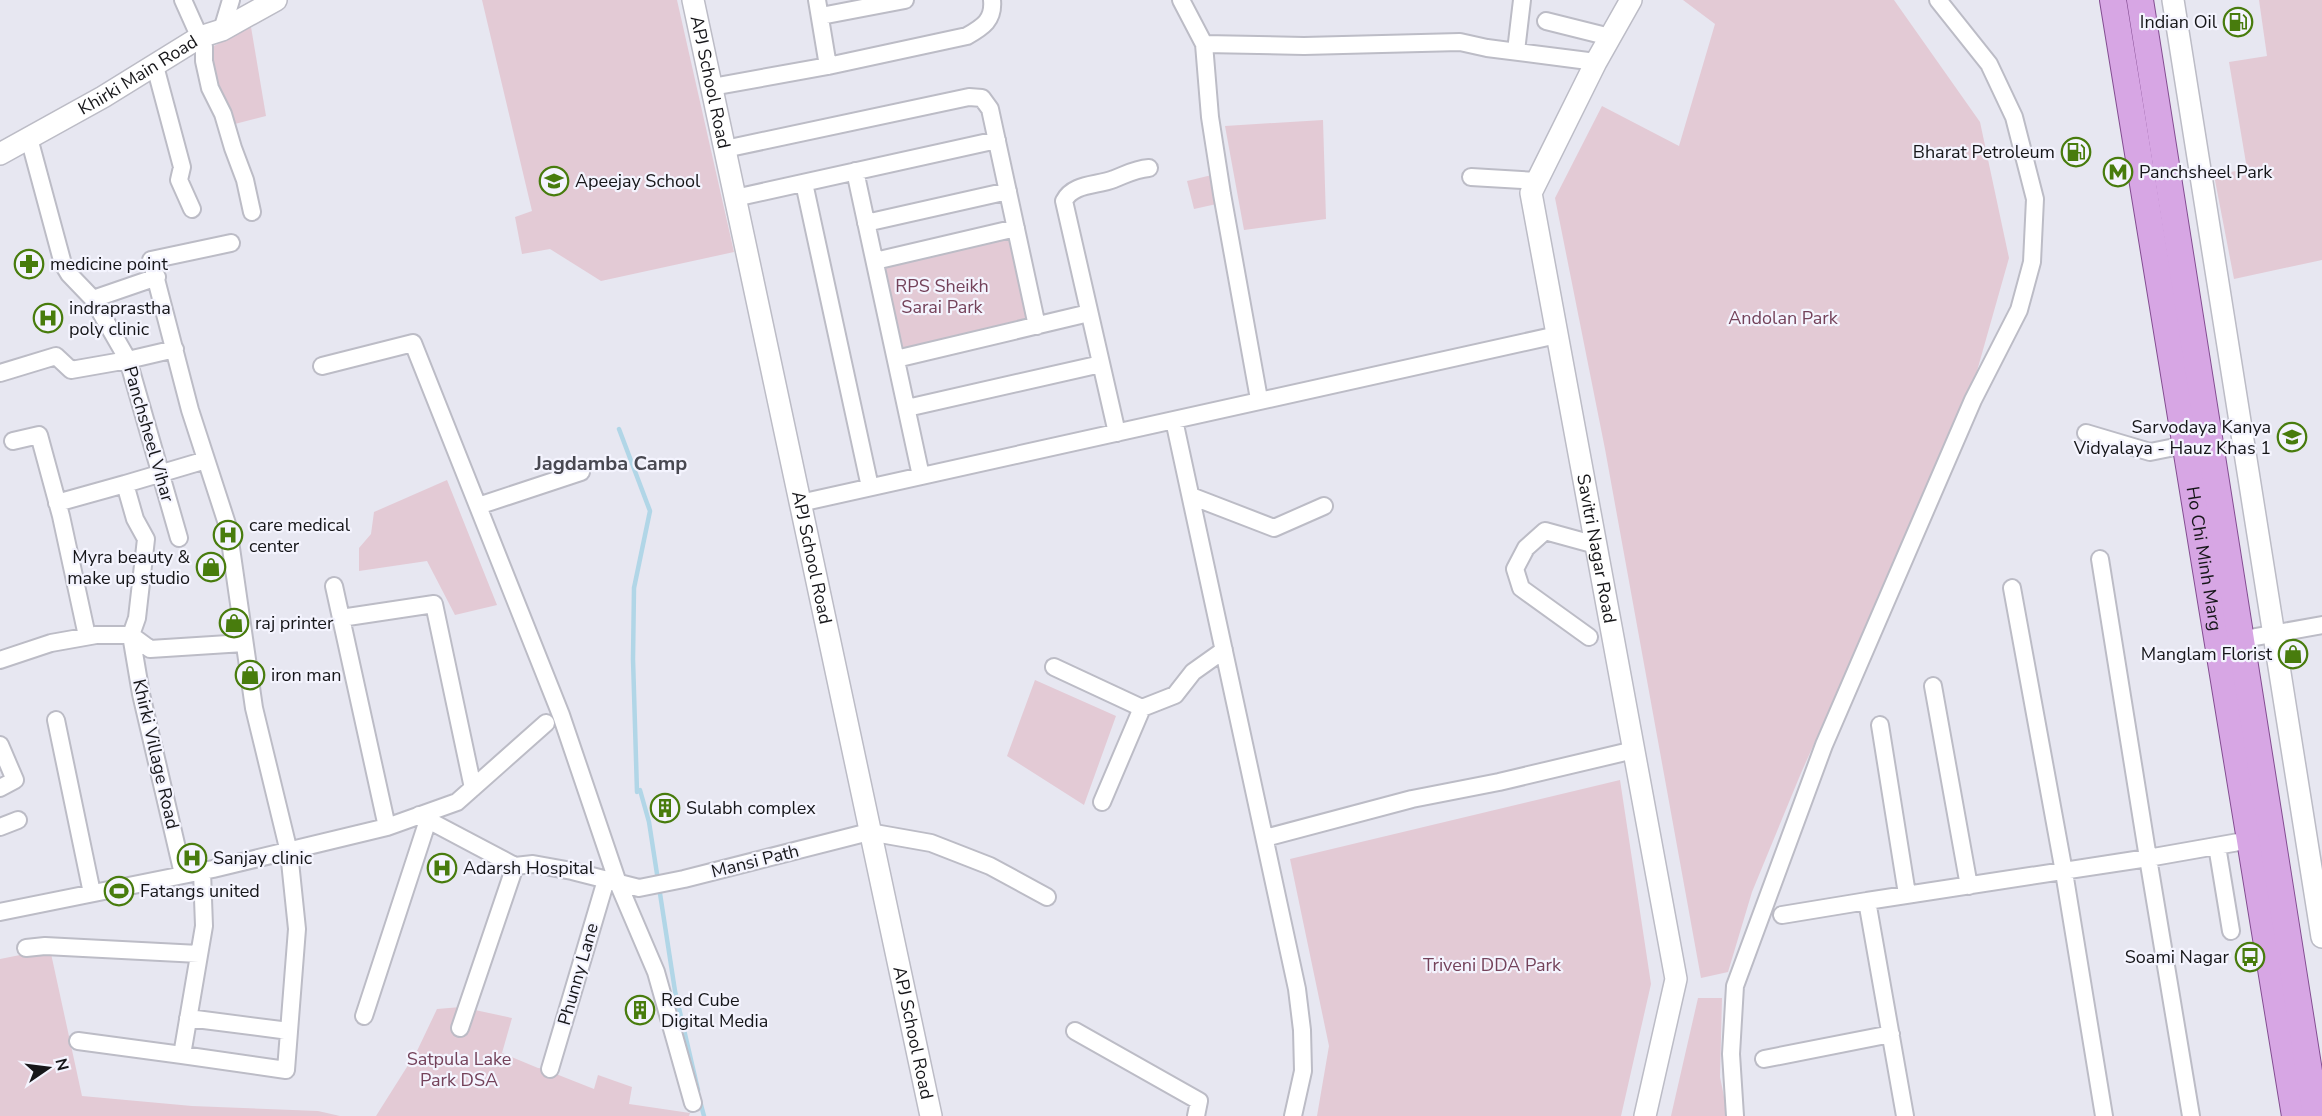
<svg xmlns="http://www.w3.org/2000/svg" width="2322" height="1116" font-family="'Nunito Sans',sans-serif">
	<style>
		.green { fill: #e3cad5 }
		.lines { fill: none; stroke-linecap: round; stroke-linejoin: round }
		.stream { stroke: #b1d6e7; stroke-width: 4.5 }
		.minor-casing { stroke: #bcbcc6; stroke-width: 20 }
		.tertiary-casing { stroke: #bcbcc6; stroke-width: 24 }
		.primary-casing { stroke: #834d91; stroke-width: 28 }
		.minor { stroke: #fff; stroke-width: 16 }
		.tertiary { stroke: #fff; stroke-width: 21 }
		.primary { stroke: #d7a6e4; stroke-width: 26 }
		.labels { text-anchor: middle; dominant-baseline: central; stroke-width: 4.5; stroke-linejoin: round; paint-order: stroke }
		.poi-label { font-size: 18px; fill: #161619; stroke: #f4f4fe; text-anchor: start }
		.street-label { font-size: 18px; fill: #161619; stroke: #f4f4fe }
		.park-label { font-size: 18px; fill: #74425a; stroke: #f4f4fe }
		.neighbourhood-label { font-size: 20px; font-weight: bold; fill: #484850; stroke: #f4f4fe }
	</style>
	<rect width="100%" height="100%" fill="#e7e7f1"/>
	<path class="green" d="M482,0H677L734,252L601,281L550,249L522,254L515,217L532,211Z
		M1683,0H1894L1980,122L2009,258L1977,371L1869,621L1801,773L1752,892L1728,972L1701,978L1605,449L1555,198L1602,106L1679,146L1715,24Z
		M2259,0H2322V260L2234,279L2214,175L2247,169L2229,62L2267,56Z
		M251,27L266,116L231,125L223,105L208,49Z
		M1323,120L1326,219L1244,230L1225,126Z
		M1216,174L1221,203L1194,209L1187,181Z
		M1009,237L1027,318L903,348L885,267Z
		M447,480L497,605L455,615L427,561L359,571V548L371,534L374,512Z
		M1035,680L1116,716L1084,805L1007,756Z
		M1620,780L1651,984L1621,1116H1317L1329,1046L1290,859Z
		M50,949L82,1096L192,1106L318,1111L340,1116H0V959Z
		M1698,998H1722L1720,1077L1728,1116H1671Z
		M461,1007L512,1018L502,1053L538,1068L550,1069L556,1074L594,1089L598,1075L632,1087L629,1104L690,1113L689,1116H376L417,1051L437,1009Z"/>
	<g class="lines">
		<path class="stream" d="M619,429L650,511L634,588L633,659L637,792L640,790L649,822L675,991L698,1090
			M700,1101L704,1116"/>
		<g class="minor-casing">
			<path id="minor" d="M183,0L204,47V61L210,88L223,114L233,148L245,180L252,212
				M817,0L828,66
				M1181,0L1204,44L1210,117L1222,194L1259,399
				M821,16L905,0
				M1546,21L1610,37
				M222,30L231,0
				M1204,44L1304,46L1460,42L1487,48L1596,62
				M1516,51L1522,0
				M155,66L182,167L179,180L192,209
				M712,87L828,66L967,36C983,27 994,20 992,0
				M29,138L63,264L69,274L93,299L128,360L179,538
				M725,149L969,97L982,98L990,109L1037,326
				M855,171L921,476
				M1471,177L1537,181
				M804,183L870,487
				M735,198L997,140
				M866,223L1008,191
				M875,261L1016,228
				M93,299L157,277
				M896,359L1089,313
				M322,366L413,343L561,715L618,883L656,972L693,1103
				M0,373L56,356L71,370L128,360L175,349
				M907,408L1101,364
				M1174,420L1297,989L1302,1030L1303,1071L1293,1116
				M1117,433L1064,201C1073,183 1097,186 1114,179C1127,174 1135,169 1149,168
				M2086,433L2150,452L2170,448
				M13,441L39,435L61,516L87,636
				M125,484L206,460
				M1191,496L1274,528L1324,506
				M57,503L125,484L135,519L146,539L137,618L131,635L141,694L183,874
				M800,503C1052,447 1304,389 1557,335
				M478,506L581,472
				M334,586L387,827
				M2012,588L2064,872L2104,1116
				M341,618L434,604L473,788
				M1589,637L1521,588L1515,569L1526,548L1545,531L1596,545
				M2239,640L2322,625
				M0,660L51,643L96,635H131L150,649L244,643
				M1054,667L1142,708L1175,695L1193,672L1224,650
				M1933,686L1969,886
				M56,720L92,893
				M1880,725L1907,894
				M0,745L15,780L0,788
				M1102,802L1142,708
				M428,820L515,866
				M0,827L18,820
				M1265,838L1412,799L1499,782L1634,750
				M2217,846L2231,931
				M202,871L204,926L182,1055L286,1070L297,929L289,852L254,708L228,527L190,410L151,260L231,243
				M0,912L213,869L387,827L457,802L546,723
				M1782,915L1867,901
				M26,948L45,946L199,954
				M364,1016L428,820L419,815
				M188,1018L289,1031
				M460,1028L515,866L533,864L572,871L639,888L684,879L869,832L931,843L990,866L1047,897
				M1075,1031L1199,1101L1196,1116
				M78,1041L182,1055
				M1764,1059L1891,1034
				M550,1069L606,880
				M1735,1116L1731,1054L1735,986L1824,745L1973,400L2019,310L2032,262L2035,199L2014,117L1989,64L1938,0
				M1905,1116L1867,901L2148,858L2100,559
				M2191,1116L2148,858L2250,840"/>
		</g>
		<g class="tertiary-casing">
			<g id="tertiary">
				<path id="s1" d="M693,0L931,1116"/>
				<path id="s2" d="M1631,0L1596,62L1531,193L1676,979L1645,1116"/>
				<path d="M2173,0L2322,937"/>
				<path id="s3" d="M0,154L103,97L200,37L222,30L276,0"/>
			</g>
		</g>
		<g class="primary-casing">
			<g id="primary">
				<path id="s4" d="M2113,0L2295,1116"/>
				<path d="M2140,0L2316,1116"/>
			</g>
		</g>
		<use href="#minor" class="minor"/>
		<use href="#tertiary" class="tertiary"/>
		<use href="#primary" class="primary"/>
	</g>
	<defs>
		<g id="fuel-ring" transform="scale(1.5)"><circle r="9.5" fill="#f4f4fe" stroke="#487c0d" stroke-width="1.5"/><path d="M-5.5-6h7V0h2V4h1.3V-2.5L3-4.5l.8-.8L6-3V5H2.5V1h-1V6h-7ZM-4.2-4.7v3.2H.2V-4.7Z" fill="#487c0d"/></g>
		<g id="metro-ring" transform="scale(1.5)"><circle r="9.5" fill="#f4f4fe" stroke="#487c0d" stroke-width="1.5"/><path d="M-5.5 5V-5H-3L0 0L3-5H5.5V5H3V-.5L0 4L-3-.5V5Z" fill="#487c0d"/></g>
		<g id="school-ring" transform="scale(1.5)"><circle r="9.5" fill="#f4f4fe" stroke="#487c0d" stroke-width="1.5"/><path d="M0-5L7-2L0 1L-7-2ZM-4 1L0 2.5L4 1V4Q0 6-4 4Z" fill="#487c0d"/></g>
		<g id="pharmacy-ring" transform="scale(1.5)"><circle r="9.5" fill="#f4f4fe" stroke="#487c0d" stroke-width="1.5"/><path d="M-2-6h4v4h4v4h-4v4h-4v-4h-4v-4h4Z" fill="#487c0d"/></g>
		<g id="hospital-ring" transform="scale(1.5)"><circle r="9.5" fill="#f4f4fe" stroke="#487c0d" stroke-width="1.5"/><path d="M-5-5h3v3.5h4V-5h3V5h-3V1.5h-4V5h-3Z" fill="#487c0d"/></g>
		<g id="shop-ring" transform="scale(1.5)"><circle r="9.5" fill="#f4f4fe" stroke="#487c0d" stroke-width="1.5"/><path d="M-5-2.5h2.3a2.7 3.5 0 0 1 5.4 0H5L5.5 6h-11ZM-1.5-2.5h3a1.5 2.3 0 0 0-3 0Z" fill="#487c0d"/></g>
		<g id="building-ring" transform="scale(1.5)"><circle r="9.5" fill="#f4f4fe" stroke="#487c0d" stroke-width="1.5"/><path d="M-4-6H4V6H1V3H-1V6H-4ZM-2.5-4.3h1.7v1.8h-1.7ZM.8-4.3h1.7v1.8H.8ZM-2.5-1h1.7V.8h-1.7ZM.8-1h1.7V.8H.8Z" fill="#487c0d"/></g>
		<g id="stadium-ring" transform="scale(1.5)"><circle r="9.5" fill="#f4f4fe" stroke="#487c0d" stroke-width="1.5"/><path d="M0-5a6.5 5 0 1 0 0 10a6.5 5 0 1 0 0-10ZM-3.5-1.8h7v3.6h-7Z" fill="#487c0d"/></g>
		<g id="bus-ring" transform="scale(1.5)"><circle r="9.5" fill="#f4f4fe" stroke="#487c0d" stroke-width="1.5"/><path d="M-5-6H5V4H4V6H2V4H-2V6H-4V4H-5ZM-3.5-4V0h7V-4ZM-3.5 1.2v1.5H-2V1.2ZM2 1.2v1.5H3.5V1.2Z" fill="#487c0d"/></g>
	</defs>
	<g fill-rule="evenodd">
		<use href="#fuel-ring" x="2238" y="22"/>
		<use href="#fuel-ring" x="2076" y="152"/>
		<use href="#metro-ring" x="2118" y="172"/>
		<use href="#school-ring" x="554" y="181"/>
		<use href="#pharmacy-ring" x="29" y="264"/>
		<use href="#hospital-ring" x="48" y="318"/>
		<use href="#school-ring" x="2292" y="437"/>
		<use href="#hospital-ring" x="228" y="535"/>
		<use href="#shop-ring" x="211" y="567"/>
		<use href="#shop-ring" x="234" y="623"/>
		<use href="#shop-ring" x="2293" y="654"/>
		<use href="#shop-ring" x="250" y="675"/>
		<use href="#building-ring" x="665" y="808"/>
		<use href="#hospital-ring" x="192" y="858"/>
		<use href="#hospital-ring" x="442" y="868"/>
		<use href="#stadium-ring" x="119" y="891"/>
		<use href="#bus-ring" x="2250" y="957"/>
		<use href="#building-ring" x="640" y="1010"/>
	</g>
	<g class="labels">
		<g class="poi-label">
			<text x="2217" y="22" text-anchor="end">Indian Oil</text>
			<text x="2055" y="152" text-anchor="end">Bharat Petroleum</text>
			<text x="2139" y="172">Panchsheel Park</text>
			<text x="575" y="181">Apeejay School</text>
			<text x="50" y="264">medicine point</text>
			<text x="69" y="308">indraprastha<tspan x="69" dy="21">poly clinic</tspan></text>
			<text x="2271" y="427" text-anchor="end">Sarvodaya Kanya<tspan x="2271" dy="21">Vidyalaya - Hauz Khas 1</tspan></text>
			<text x="249" y="525">care medical<tspan x="249" dy="21">center</tspan></text>
			<text x="190" y="557" text-anchor="end">Myra beauty &amp;<tspan x="190" dy="21">make up studio</tspan></text>
			<text x="255" y="623">raj printer</text>
			<text x="2272" y="654" text-anchor="end">Manglam Florist</text>
			<text x="271" y="675">iron man</text>
			<text x="686" y="808">Sulabh complex</text>
			<text x="213" y="858">Sanjay clinic</text>
			<text x="463" y="868">Adarsh Hospital</text>
			<text x="140" y="891">Fatangs united</text>
			<text x="2229" y="957" text-anchor="end">Soami Nagar</text>
			<text x="661" y="1000">Red Cube<tspan x="661" dy="21">Digital Media</tspan></text>
		</g>
		<g class="street-label">
			<text stroke="none"><textPath href="#s3" startOffset="159">Khirki Main Road</textPath></text>
			<text stroke="none"><textPath href="#s1" startOffset="84">APJ School Road</textPath></text>
			<text transform="translate(149 434) rotate(74)">Panchsheel Vihar</text>
			<text stroke="none"><textPath href="#s2" startOffset="579">Savitri Nagar Road</textPath></text>
			<text stroke="none"><textPath href="#s1" startOffset="570">APJ School Road</textPath></text>
			<text stroke="none"><textPath href="#s4" startOffset="566">Ho Chi Minh Marg</textPath></text>
			<text transform="translate(156 754) rotate(77)">Khirki Village Road</text>
			<text transform="translate(755 861) rotate(-14)">Mansi Path</text>
			<text transform="translate(578 974) rotate(-74)">Phunny Lane</text>
			<text stroke="none"><textPath href="#s1" startOffset="1056">APJ School Road</textPath></text>
		</g>
		<g class="park-label">
			<text x="942" y="286">RPS Sheikh<tspan x="942" dy="21">Sarai Park</tspan></text>
			<text x="1783" y="318">Andolan Park</text>
			<text x="1492" y="965">Triveni DDA Park</text>
			<text x="459" y="1059">Satpula Lake<tspan x="459" dy="21">Park DSA</tspan></text>
		</g>
		<g class="neighbourhood-label">
			<text x="611" y="463">Jagdamba Camp</text>
		</g>
	</g>
	<g transform="translate(48 1068) rotate(76)" stroke="#f4f4fe" stroke-width="4.5" paint-order="stroke">
	<path d="M0-4.5L10 22L0 15L-10 22Z" fill="#161619"/>
	<text y="-9" font-size="16" font-weight="bold" text-anchor="middle" fill="#161619">N</text>
	</g>
</svg>
